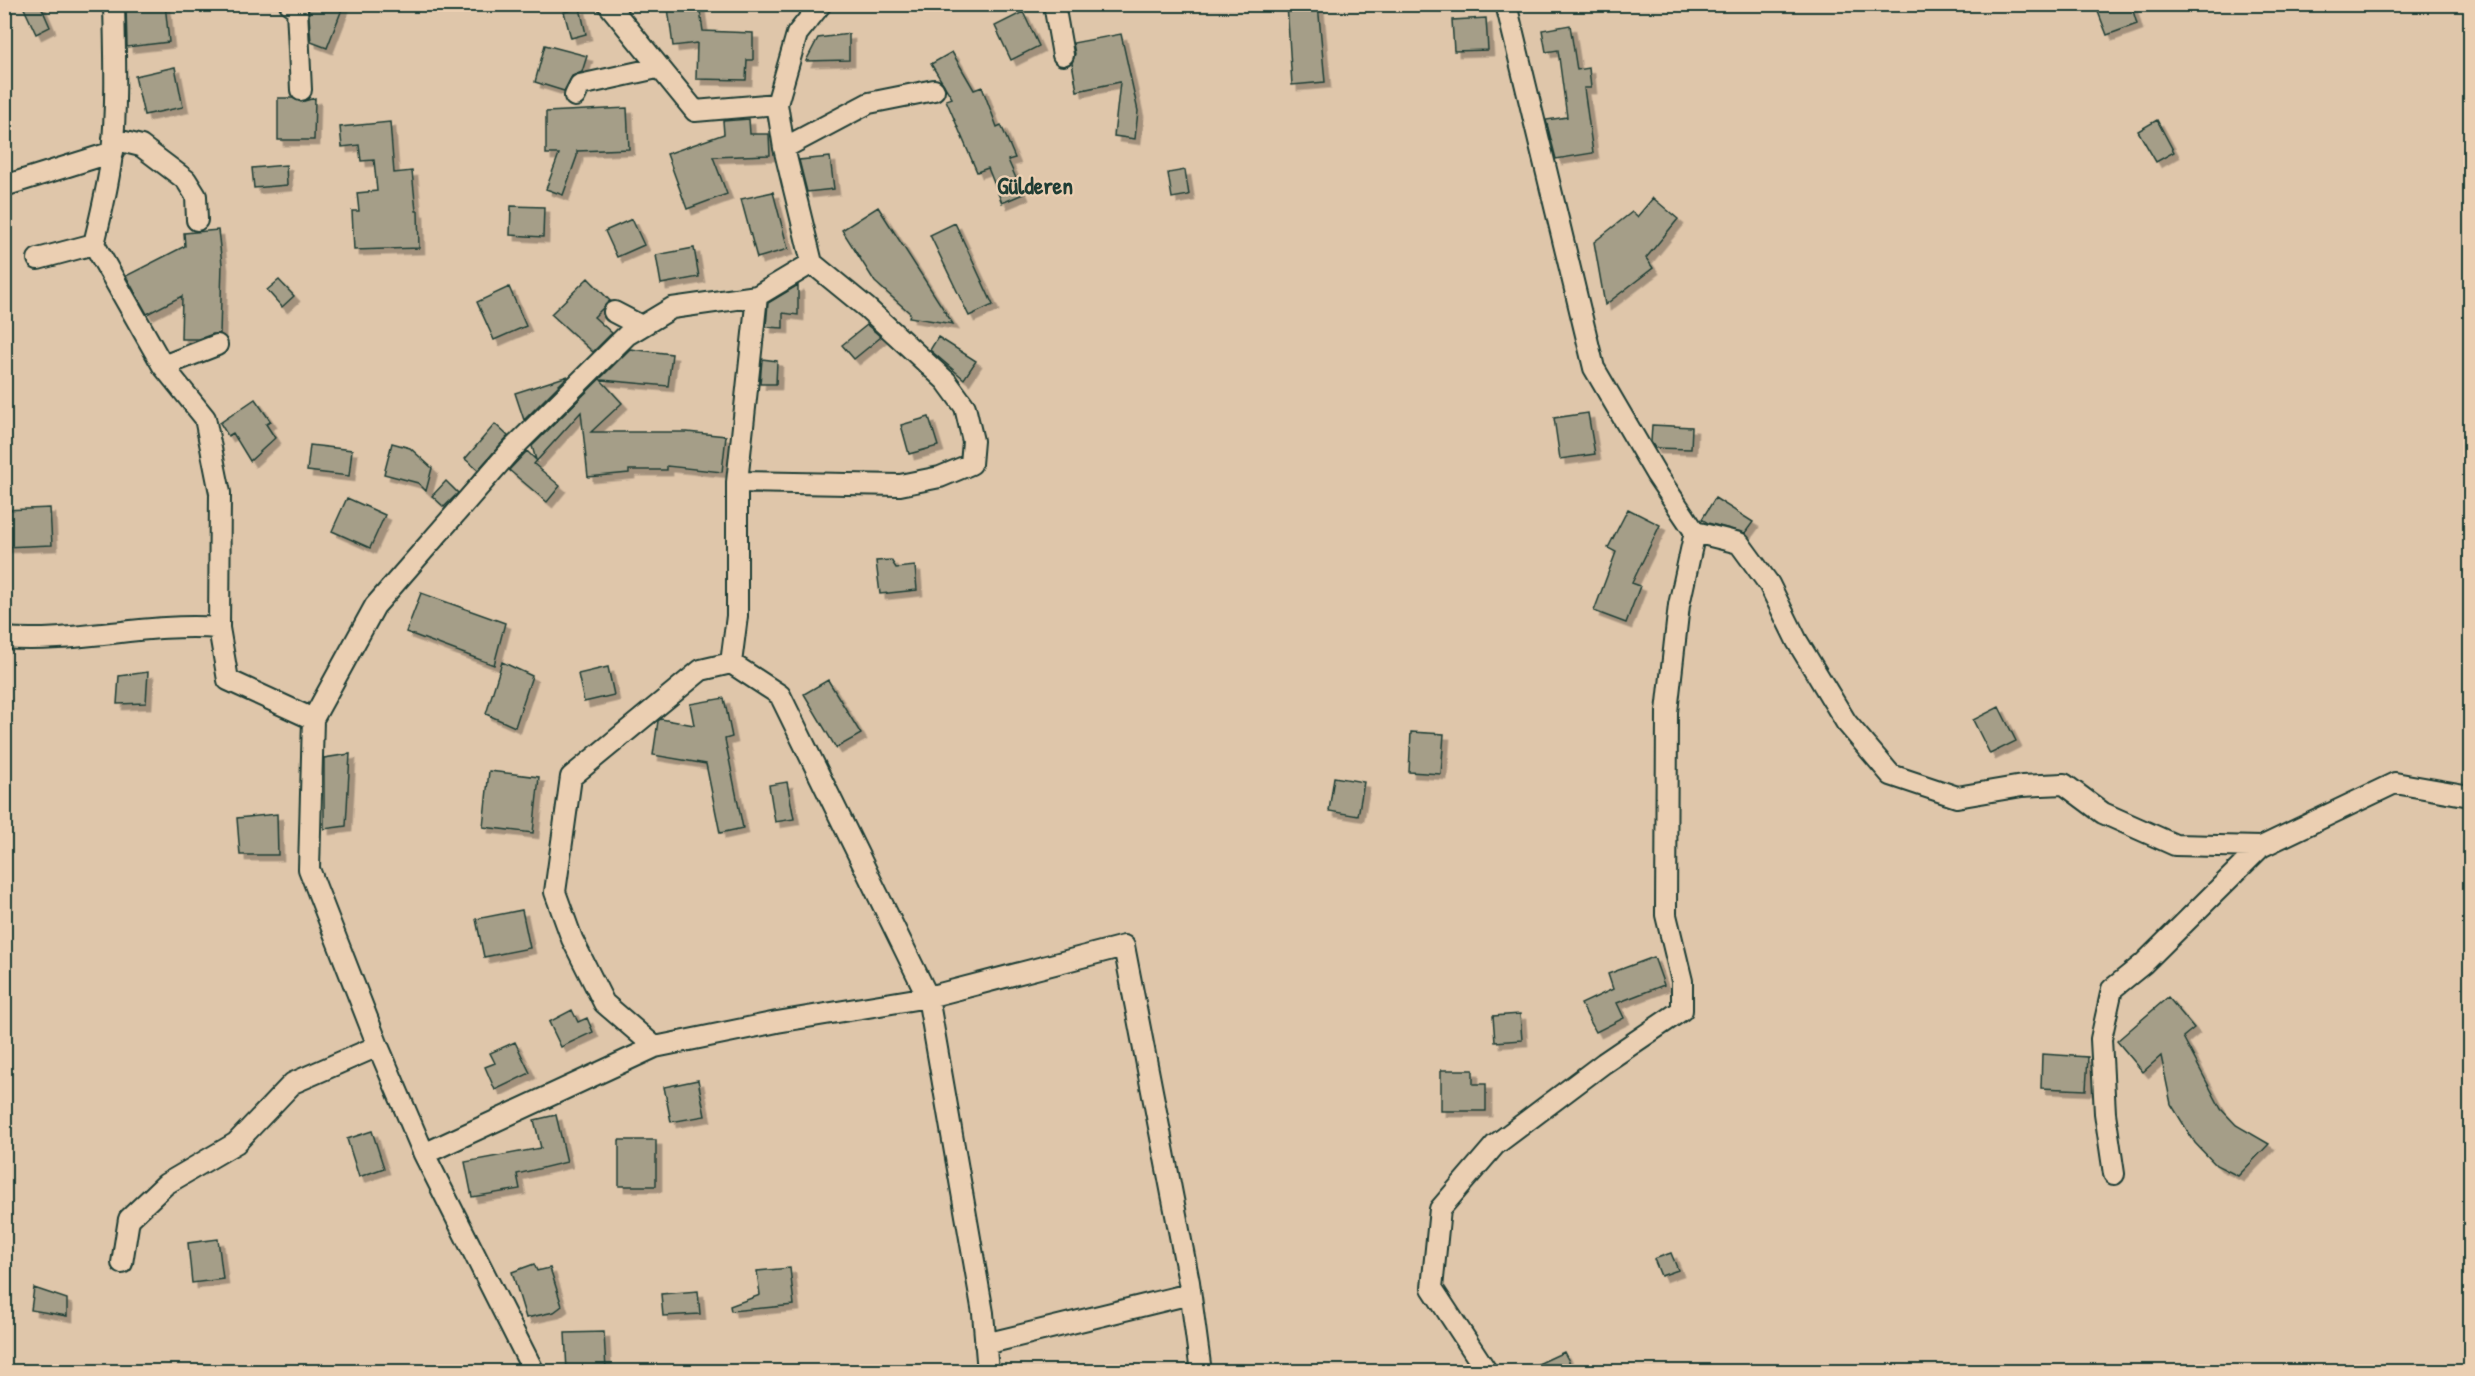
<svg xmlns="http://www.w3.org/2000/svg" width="2475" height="1376" font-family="'Patrick Hand',sans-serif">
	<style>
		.building { fill: #a59e88; stroke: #1f3d34; stroke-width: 1.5; filter: url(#shadow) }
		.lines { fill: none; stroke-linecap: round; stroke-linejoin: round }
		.minor-casing { stroke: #1f3d34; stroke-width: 24 }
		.minor { stroke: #ebcfb2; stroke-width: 20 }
		.labels { text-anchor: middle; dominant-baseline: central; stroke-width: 4.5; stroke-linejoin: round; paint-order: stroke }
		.quarter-label { font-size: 24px; font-weight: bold; fill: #1f3d34; stroke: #ebcfb2 }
	</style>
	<defs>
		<filter id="shadow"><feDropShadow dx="5.5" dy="5.5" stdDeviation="0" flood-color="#0004"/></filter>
	</defs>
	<rect width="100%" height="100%" fill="#dfc6aa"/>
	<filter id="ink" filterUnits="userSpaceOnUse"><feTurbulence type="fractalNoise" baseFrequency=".0167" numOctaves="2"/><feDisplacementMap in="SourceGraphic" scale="12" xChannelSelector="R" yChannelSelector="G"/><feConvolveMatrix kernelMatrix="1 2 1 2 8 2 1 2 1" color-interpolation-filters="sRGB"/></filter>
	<g filter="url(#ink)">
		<path class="building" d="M22,4H40L50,27L36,34Z
			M131,4H165L169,42L127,47L126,5Z
			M308,4H344L327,48L311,42Z
			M699,4L703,31L753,33V60H747L746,80L696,79L697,43L673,46L668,8Z
			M1287,4H1318L1325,82L1292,85Z
			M2095,4H2131L2137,24L2107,35Z
			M580,8L586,34L571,38L564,12Z
			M1023,12L1039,46L1011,60L995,26Z
			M1486,18L1488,50L1454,51L1452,20Z
			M1570,25L1577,70L1589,68L1591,88H1584L1593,153L1556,159L1546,120L1567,117L1558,50L1546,52L1542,30Z
			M849,34V60L806,61L818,38Z
			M1121,34L1138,111L1135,139L1114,136L1120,82L1077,91L1072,63L1075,54L1073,43Z
			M545,45L587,56L582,72L572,76L564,91L535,82Z
			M952,52L974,90L982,87L997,127L1001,125L1015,158L1008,160L1023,194L1002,203L988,168L977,172L946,100L952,98L931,64Z
			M175,67L183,107L144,115L135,76Z
			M278,98H293L301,102L315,98L314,140H278Z
			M627,108L629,149L577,151V156L563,195L546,189L559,154H546V112Z
			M749,119L750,134H769L770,155L713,157L727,194L687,209L667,154L724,134L723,121Z
			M2157,120L2174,152L2156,162L2138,131Z
			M390,122L394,173L412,171L416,211H418L419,248L354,250L352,211H359L357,193L377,191L374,160L361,161L359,145L342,147L340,127Z
			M830,157L834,189L807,192L799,160Z
			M286,165L287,185L254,188L252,168Z
			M1185,170L1189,195L1172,198L1168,173Z
			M773,192L788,249L757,258L741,199Z
			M1653,198L1678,219L1646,258L1653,268L1605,305L1594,242L1632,212L1637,217Z
			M511,206L544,207L543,237L510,235Z
			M878,207L953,324L909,317L910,313L875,282L842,230Z
			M632,219L644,245L617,257L605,231Z
			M955,223L993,305L969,316L930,235Z
			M218,230L222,264L220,334H213L199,339H181L182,296L147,314L126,276L185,246L184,233Z
			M694,248L699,277L661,284L656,255Z
			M588,278L610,301L594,317L612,333L593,352L551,314Z
			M279,280L294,296L282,307L267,290Z
			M798,285V315L783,313V328L766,327L768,303Z
			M509,287L526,326L494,340L477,302Z
			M867,325L881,337L854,359L842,345Z
			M938,337L976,361L964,379L930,350Z
			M630,349L672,354L668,386L601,380L622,403L591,432H687L726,436L722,472L667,466V470H629V473L588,477L581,412L534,464L560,486L547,502L509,470L527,451L536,460L532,446Z
			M762,359L777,361L776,384H760Z
			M568,376L524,420L515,393Z
			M255,399L271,422L266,424L275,438L250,461L233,433L228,436L220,423Z
			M1588,413L1595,454L1560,459L1554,418Z
			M929,417L938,446L909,454L901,425Z
			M495,424L508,436L478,470L465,459Z
			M1652,425L1692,427L1691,449L1655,448L1651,442Z
			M392,443L410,448L432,468L426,491L418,483L384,474Z
			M310,445L352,450L349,476L307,471Z
			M446,481L458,493L444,507L432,496Z
			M347,498L385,515L370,548L332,531Z
			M1715,498L1753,522L1745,533L1708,523L1702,519Z
			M50,508L52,545L4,547V510Z
			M1628,509L1660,525L1632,583L1640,586L1626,623L1594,611L1616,552L1608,548Z
			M891,560L896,568L915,566L917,590L880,594L876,561Z
			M421,593L505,623L494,665L406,632Z
			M502,662L532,676L515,727L486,714Z
			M608,667L614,695L584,702L578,674Z
			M148,672L146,703L117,704L119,676Z
			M828,680L861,734L836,748L804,694Z
			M724,698L732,737L725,739L743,828L720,833L706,764L653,755L658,721L661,719L694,725L690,704Z
			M1999,707L2016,741L1990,754L1973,720Z
			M1411,732L1444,734L1441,774L1409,772Z
			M350,754L346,826L324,829V758Z
			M489,771L539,777L533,833L483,827Z
			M1334,777L1364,782L1358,816L1329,811Z
			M787,782L794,819L775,822L769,785Z
			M277,814L278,855H240L237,818Z
			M522,910L530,948L484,957L476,919Z
			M1654,957L1664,985L1617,1003L1624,1018L1596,1032L1581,1004L1613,989L1608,974Z
			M2168,997L2194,1028L2183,1037L2221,1109L2236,1125L2269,1144L2238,1176L2216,1165L2195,1143L2171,1104L2161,1056L2143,1072L2117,1041Z
			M572,1010L578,1022L587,1018L593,1032L561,1047L549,1022Z
			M1520,1014L1522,1040L1495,1042L1493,1016Z
			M515,1042L530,1073L495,1090L485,1067L495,1063L490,1053Z
			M2042,1054L2088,1057L2086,1090L2041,1088Z
			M1441,1070H1473V1084H1486V1111H1441Z
			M698,1080L705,1116L671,1122L664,1087Z
			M556,1115L567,1162L517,1174L520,1189L472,1197L465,1162L541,1148L534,1120Z
			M372,1131L384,1168L359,1177L347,1139Z
			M619,1140H656V1186H619Z
			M218,1239L223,1279L192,1283L188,1243Z
			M1671,1253L1678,1270L1661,1276L1654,1259Z
			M534,1264L537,1271L550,1268L562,1306L554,1312L526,1318L512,1272Z
			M790,1268L794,1305L731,1311L730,1306L760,1295L757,1271Z
			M34,1288L67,1299V1316L31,1310Z
			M698,1291L700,1314L663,1316L661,1294Z
			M604,1332L606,1370L567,1371L565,1333Z
			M1564,1352L1574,1371H1523Z"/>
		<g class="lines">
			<g class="minor-casing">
				<path id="minor" d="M290,4L297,9L301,90
					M608,4L695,111L777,104L797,34L821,4
					M1054,4L1063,55
					M575,96L580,85L657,68
					M113,139L141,146L186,180L196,196L197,220
					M784,148L869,103L934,90
					M4,186L113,152
					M94,244L163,366L217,345
					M38,259L94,244C101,214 109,184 112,153C117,104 115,54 114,4
					M614,312L641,326
					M163,366L205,418L220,493L219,628
					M737,482L900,485L940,477L971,464L973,441L965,407L946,381L867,308L812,263L784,148L777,104
					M1695,532L1739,543L1769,584L1797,641L1846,722L1891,775L1957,797L2022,786L2064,784L2103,813L2175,845L2261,847L2395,783L2470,796
					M4,638C76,644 147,622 219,628L228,680L313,719
					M731,663L780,695L928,997L983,1313L988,1372
					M655,1047L777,1022L928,997L1124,946L1189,1282L1201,1372
					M424,1154L655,1047L604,1003L572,939L555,892L571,777L701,670L731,663L737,616V482L757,296
					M2114,1174L2105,1113L2101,1039L2112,989L2143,964L2261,847
					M122,1263L129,1219L166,1184L236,1143L293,1083L378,1046
					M985,1344L1190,1294
					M534,1372L424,1154L378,1046L309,869L313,719L375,606L510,451L627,335L672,308L757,296L812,263
					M1487,1372L1432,1288L1440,1209L1495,1145L1604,1063L1682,1010V981L1666,915L1667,712L1679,605L1695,532L1656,474L1594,368L1506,4"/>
			</g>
			<use href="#minor" class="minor"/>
		</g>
	</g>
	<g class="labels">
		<g class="quarter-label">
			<text x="1035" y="185">Gülderen</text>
		</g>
	</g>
	<rect width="2475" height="1376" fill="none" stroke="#ebcfb2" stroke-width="24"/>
	<rect x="12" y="12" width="2451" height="1352" fill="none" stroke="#1f3d34" stroke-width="2" filter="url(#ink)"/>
</svg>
